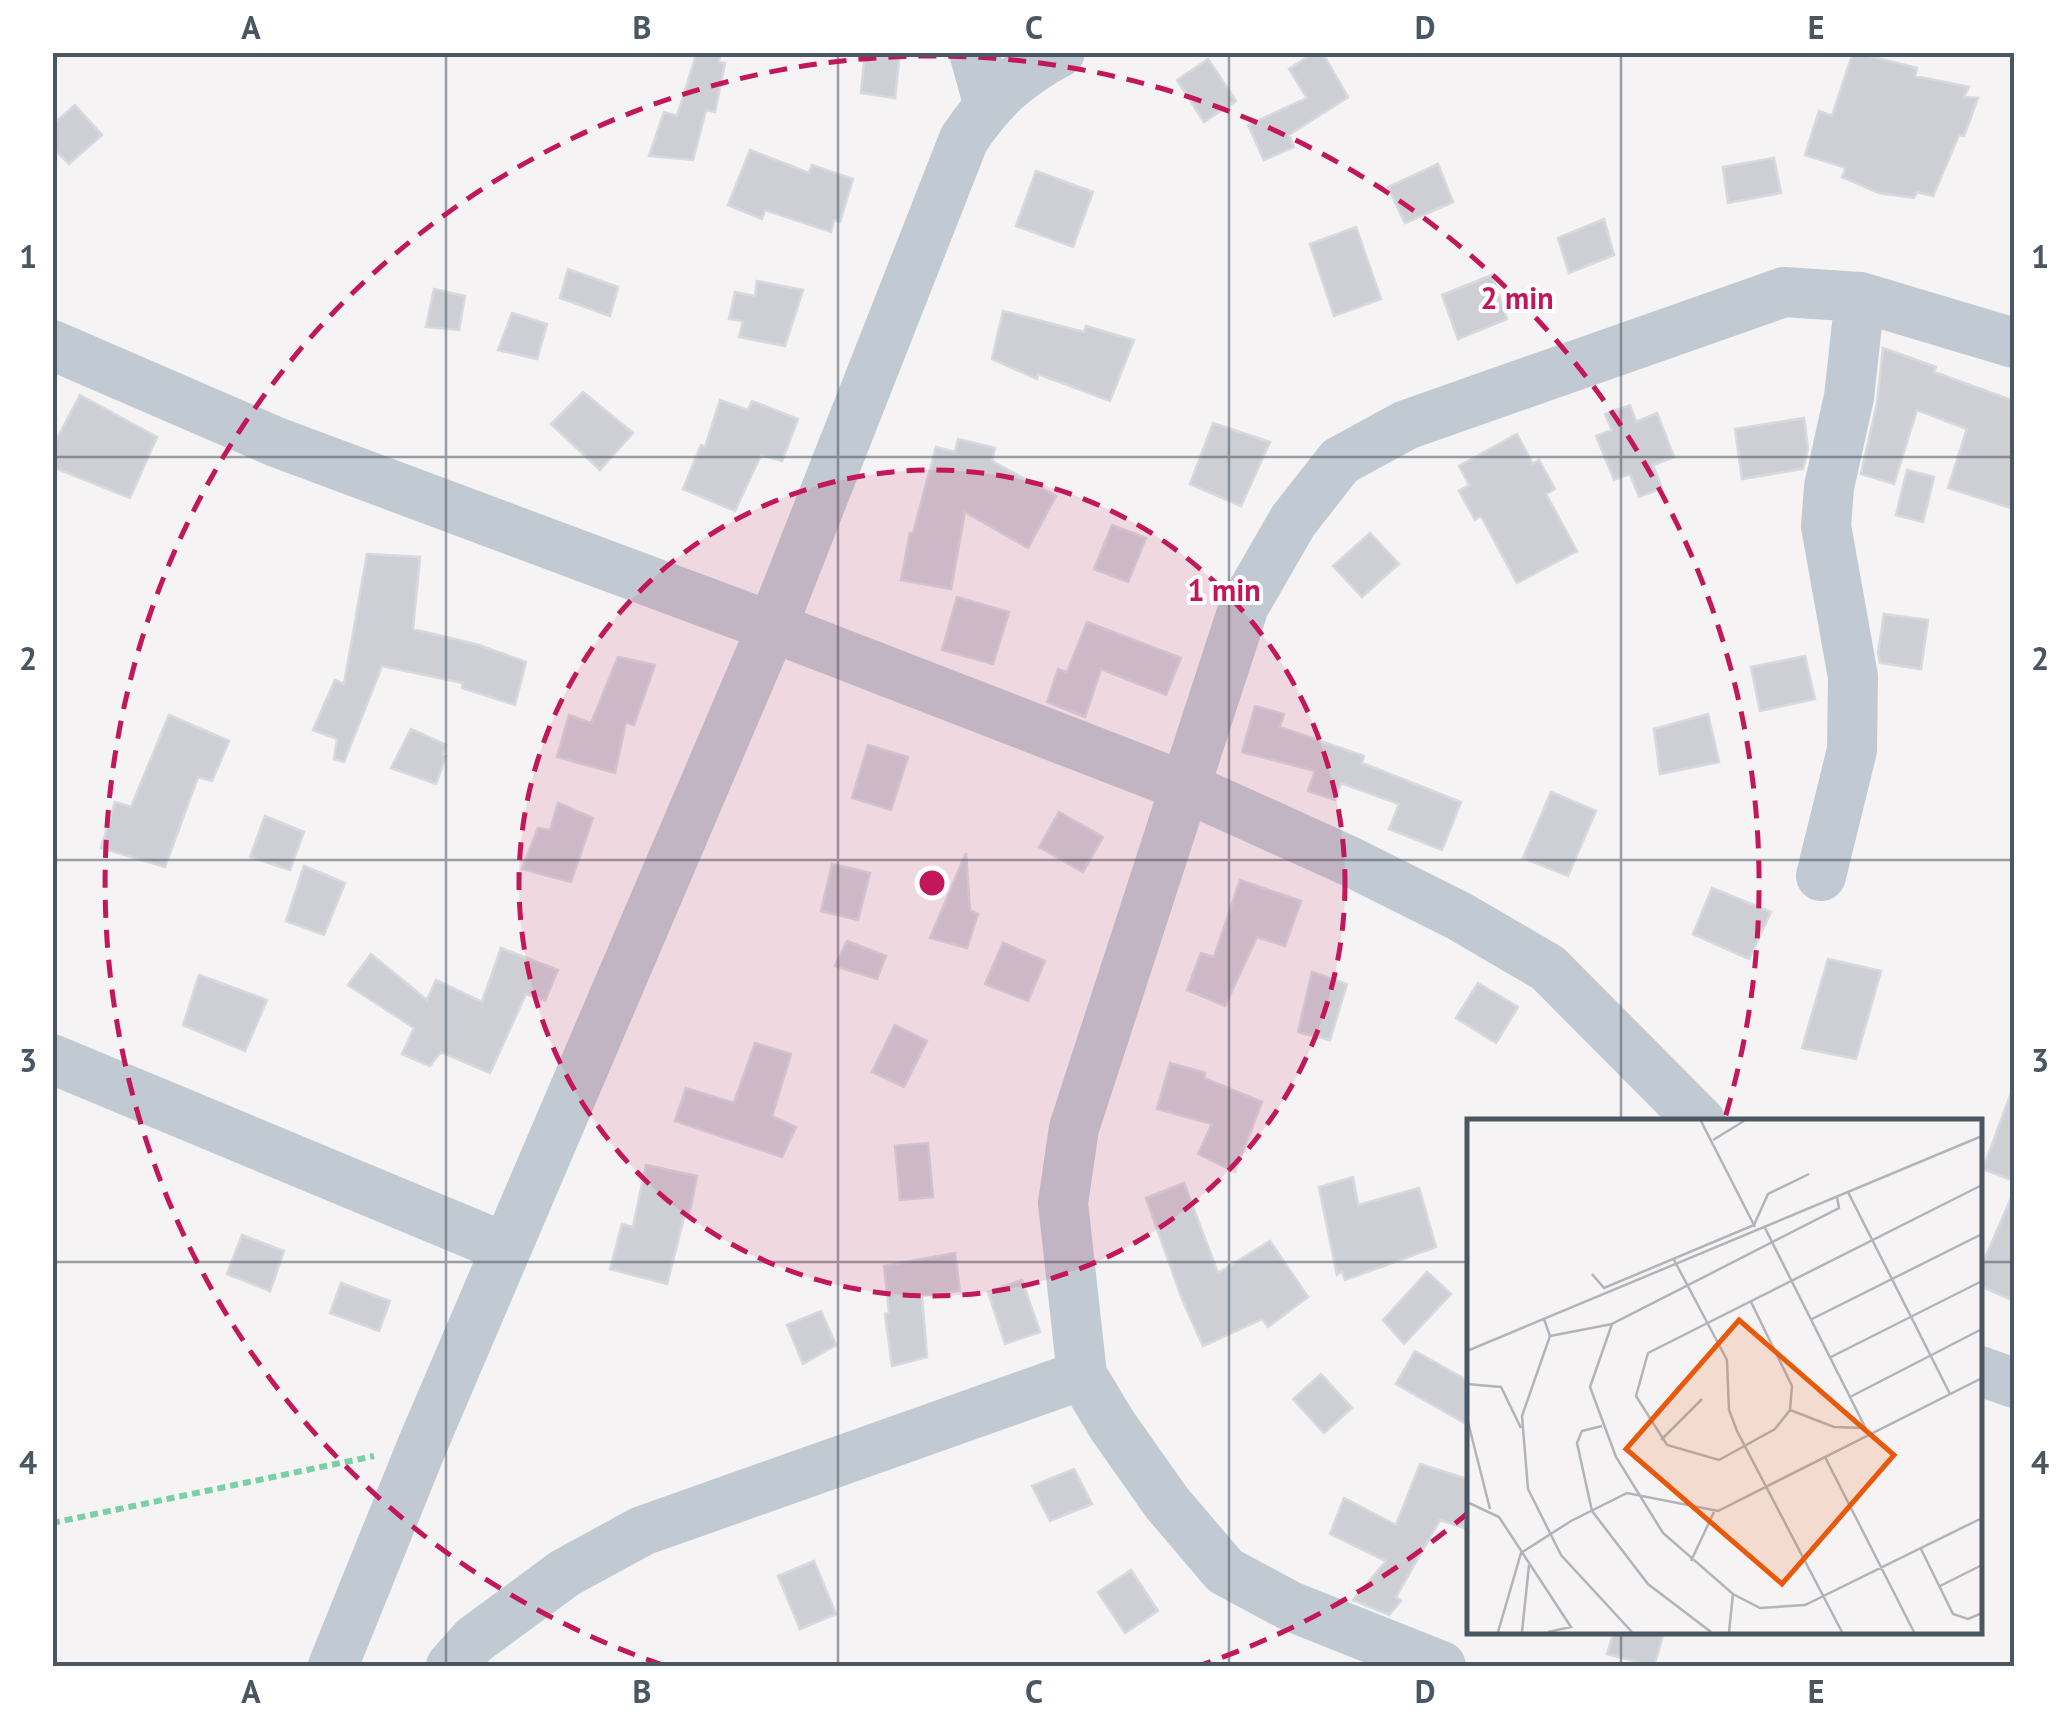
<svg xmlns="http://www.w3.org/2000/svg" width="2067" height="1719" font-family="'PT Sans',sans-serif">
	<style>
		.building { fill: #cdcfd5; stroke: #d7d9de; stroke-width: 2.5 }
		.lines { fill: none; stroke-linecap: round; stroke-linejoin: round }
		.path { stroke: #7ad0a6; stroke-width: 6; stroke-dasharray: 8 5; stroke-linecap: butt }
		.minor { stroke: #c1cad2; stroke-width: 50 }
		.grid { fill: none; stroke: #4a5661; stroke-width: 2.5; stroke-opacity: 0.55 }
		.ring { fill: none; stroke: #c2185b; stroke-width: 5; stroke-dasharray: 18 12 }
		.inset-road { fill: none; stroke: #b1b4b9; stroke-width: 2.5 }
		.view { fill: #e8590c; fill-opacity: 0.15; stroke: #e8590c; stroke-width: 5 }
		.inset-edge { fill: none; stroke: #4a5661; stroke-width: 5 }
		.centre { fill: #c2185b; stroke: #fff; stroke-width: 5 }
		.ring-label { font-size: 30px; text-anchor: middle; font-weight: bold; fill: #c2185b; stroke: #fff; stroke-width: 8; stroke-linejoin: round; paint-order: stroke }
		.neatline { fill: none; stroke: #4a5661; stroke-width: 4 }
		.grid-label { font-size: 32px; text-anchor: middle; font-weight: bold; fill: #4a5661 }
	</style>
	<rect width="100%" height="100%" fill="#f5f3f3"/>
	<path class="building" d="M697,52H721L719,62L725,63L715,112L706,110L693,160L649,156L664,112L677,116Z
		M865,52H900L895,98L861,93Z
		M1315,52H1322L1348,97L1289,135L1294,147L1264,160L1248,125L1307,98L1289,69Z
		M1853,52L1917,68L1915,76L1969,87L1964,97L1978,98L1964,136L1959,135L1933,196L1917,192L1914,198L1879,193L1842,177L1846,168L1805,155L1819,111L1832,116Z
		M1208,59L1236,101L1204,122L1177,80Z
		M75,105L102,135L69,164L52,147V125Z
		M750,150L809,173L812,165L853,179L840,222L834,220L831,232L765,210L762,219L728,205Z
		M1774,158L1781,193L1728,203L1723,167Z
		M1438,164L1453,202L1405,223L1388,187Z
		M1036,171L1093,192L1073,247L1016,226Z
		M1604,219L1614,255L1569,273L1558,238Z
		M1356,227L1381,299L1334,316L1310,244Z
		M568,269L618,287L610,316L560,298Z
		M1492,275L1507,319L1458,339L1442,295Z
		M757,281L803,290L785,346L739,337L743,321L729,319L735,292L755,296Z
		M434,289L465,296L459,330L426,327Z
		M1003,311L1084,332L1086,326L1134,340L1110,401L1038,374L1037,379L992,359Z
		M512,313L547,324L537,359L498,350Z
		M1883,348L1936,367L1934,372L2014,401V509L1948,488L1967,429L1917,410L1894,484L1861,474L1877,403Z
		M583,392L633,433L600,470L551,424Z
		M80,395L157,437L130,498L52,467V448Z
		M720,400L748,410L752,401L798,419L782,461L761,455L735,511L683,489L701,445L705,447Z
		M1630,405L1636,422L1657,413L1674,457L1653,465L1662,488L1639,497L1630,474L1614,480L1596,436L1612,430L1605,414Z
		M1804,418L1808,449L1803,469L1742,479L1735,429Z
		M1213,423L1270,442L1241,506L1190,484Z
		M1517,434L1533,464L1539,460L1555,489L1546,494L1577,551L1517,583L1481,516L1475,520L1459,491L1469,485L1459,466Z
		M958,439L995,448L992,461L1056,496L1028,548L965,512L951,589L901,580L910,533H913L936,447L955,452Z
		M1907,470L1934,477L1923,522L1896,515Z
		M1112,525L1146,538L1128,582L1094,569Z
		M1370,533L1399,564L1362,597L1333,566Z
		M367,554L420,557L413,629L479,645L526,662L515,705L462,688L463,683L382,666L344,762L334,759L337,739L313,730L335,680L344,684Z
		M957,597L1009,612L993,664L942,650Z
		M1884,614L1928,620L1921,669L1880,663L1878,653Z
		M1087,622L1181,658L1166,695L1101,669L1085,717L1047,702L1058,669L1067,672Z
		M1805,656L1815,699L1760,711L1751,667Z
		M618,657L655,665L634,725L626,722L615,773L557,757L569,715L591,723Z
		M1255,706L1284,714L1280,727L1364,756L1362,763L1461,802L1442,850L1389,829L1399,804L1341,783L1335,800L1308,791L1315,771L1242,752Z
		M1708,714L1719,762L1660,774L1654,729Z
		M169,715L229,741L212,781L198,777L165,867L101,848L115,802L131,807Z
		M411,729L446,745L443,755L446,756L436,784L391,768Z
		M868,745L908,757L891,810L852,798Z
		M1551,792L1596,811L1568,876L1523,858Z
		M558,803L593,818L571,882L522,869L538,828L550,830Z
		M1059,812L1103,837L1083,872L1039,847Z
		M265,816L304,832L290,870L250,857Z
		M966,853L970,910L978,914L967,948L930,938Z
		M832,864L870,873L858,920L821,911Z
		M304,866L345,883L324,935L286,921Z
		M1240,880L1301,901L1285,946L1257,937L1225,1006L1187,990L1201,953L1214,957Z
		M1712,888L1771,912L1749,959L1693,934Z
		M847,941L886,956L877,979L835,966Z
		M1003,943L1045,961L1028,1001L985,984Z
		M501,948L558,970L545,1001L526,994L490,1073L441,1052L430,1066L402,1054L414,1028L348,985L371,954L427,1000L436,980L482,1002Z
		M1828,959L1881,971L1856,1059L1802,1048Z
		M1312,972L1347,984L1330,1040L1298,1032Z
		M199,975L267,1000L245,1051L183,1025Z
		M1478,983L1518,1007L1496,1043L1456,1018Z
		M895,1025L927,1041L904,1087L872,1072Z
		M755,1043L791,1054L772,1116L796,1127L782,1157L675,1121L686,1088L734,1103Z
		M1170,1063L1205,1073L1204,1078L1262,1102L1235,1172L1198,1154L1212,1124L1157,1109Z
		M2011,1093H2014V1181L1983,1169Z
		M928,1143L933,1197L900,1200L895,1146Z
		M646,1165L697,1176L689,1215L685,1214L667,1284L610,1269L622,1224L633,1227Z
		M1353,1177L1358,1205L1419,1188L1436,1247L1345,1280L1342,1271L1337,1275L1319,1187Z
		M1184,1183L1218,1273L1270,1241L1308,1297L1268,1327L1262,1319L1203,1346L1182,1299L1146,1198Z
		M2014,1191V1301L1980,1286V1270Z
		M242,1235L284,1251L270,1291L227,1274Z
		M955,1253L960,1291L922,1296L927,1357L892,1366L885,1314L889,1313L884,1266Z
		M1427,1272L1451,1294L1404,1344L1383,1320Z
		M1022,1280L1040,1332L1005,1344L988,1292Z
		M341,1283L390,1301L379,1331L330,1313Z
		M821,1311L836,1345L803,1364L787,1325Z
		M1415,1351L1470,1382V1426L1396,1384Z
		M1321,1374L1352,1408L1324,1433L1293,1399Z
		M1420,1464L1470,1480V1530L1440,1520L1396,1597L1401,1601L1389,1615L1353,1600L1386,1561L1330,1534L1344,1498L1396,1525Z
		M1074,1469L1092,1504L1050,1521L1032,1486Z
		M814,1561L836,1614L800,1629L778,1576Z
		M1131,1570L1158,1611L1125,1633L1098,1592Z
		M1614,1632H1664L1654,1666L1607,1654Z"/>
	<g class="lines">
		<path class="path" d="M52,1523L374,1456"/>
		<path class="minor" d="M974,52L988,103
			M52,345L276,442L772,627L1183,786L1349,861L1459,916L1548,968L1701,1122
			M1821,876L1852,750L1853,677L1826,526L1829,487L1849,397L1860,297
			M52,1059L506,1248
			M1980,1371L2014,1383
			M333,1666L422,1446L772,627L964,139C991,99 1016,75 1060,52
			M451,1666L474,1640L565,1573L642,1531L1082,1375
			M1441,1666L1290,1606L1225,1571L1167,1503L1112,1425L1082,1375L1063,1203L1074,1128L1244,606L1293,521L1340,461L1406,425L1784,292L1860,297L2014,343"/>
	</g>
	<path class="grid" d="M446,52V1666M838,52V1666M1229,52V1666M1621,52V1122M52,457H2014M52,860H2014M52,1262H1470M1980,1262H2014M1621,1632V1666"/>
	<circle cx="932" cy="883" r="413" fill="#c2185b" fill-opacity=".12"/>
	<g class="ring">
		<circle cx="932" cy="883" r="413"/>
		<path d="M1469 1512A827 827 0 0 1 1201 1665M663 1665A827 827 0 1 1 1725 1118"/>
	</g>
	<g transform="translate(1467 1119)">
		<rect width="515" height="515" fill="#f5f3f3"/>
		<path class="inset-road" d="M234,2L288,108M246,21L277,2M381,73L483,275M370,78L372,89L145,205L123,268L149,338L196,414L266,475L293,489L338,486L515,399M287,106L301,75L342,55M298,109L402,316M206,139L260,241L262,291L270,312L375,513M125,155L137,169L287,106M284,183L325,267L323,291L308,310L252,341L200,326L169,277L181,234L515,66M77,200L83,217L55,297L61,370L94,436L165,513M345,200L515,115M83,217L145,205M0,232L515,17M364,238L515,162M0,265L34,268L54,309M383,278L515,210M323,291L367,308L398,309M0,299L23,390M135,307L115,312L110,324L125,392L181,465L244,513M194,321L235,280M358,338L447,513M0,383L32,398L104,508L81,513M454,430L486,495L501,500L515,494M224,442L247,393M473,467L515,446M31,513L54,434L104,402L160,374L251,392L515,259M55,513L62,446M262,513L266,475"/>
		<path class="view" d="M272,201L427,336L315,465L159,330Z"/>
		<rect width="515" height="515" class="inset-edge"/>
	</g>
	<circle cx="932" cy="883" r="15" class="centre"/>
	<g class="ring-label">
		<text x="1517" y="309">2 min</text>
		<text x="1224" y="601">1 min</text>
	</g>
	<rect width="2067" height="1719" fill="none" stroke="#ffffff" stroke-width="110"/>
	<rect x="55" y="55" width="1957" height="1609" class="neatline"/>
	<g class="grid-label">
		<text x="251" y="39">A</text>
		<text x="642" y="39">B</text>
		<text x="1034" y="39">C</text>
		<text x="1425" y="39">D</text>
		<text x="1816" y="39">E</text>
		<text x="28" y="268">1</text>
		<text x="2040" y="268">1</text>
		<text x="28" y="670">2</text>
		<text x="2040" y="670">2</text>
		<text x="28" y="1072">3</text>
		<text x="2040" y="1072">3</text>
		<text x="28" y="1474">4</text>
		<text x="2040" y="1474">4</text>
		<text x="251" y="1703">A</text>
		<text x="642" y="1703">B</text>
		<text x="1034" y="1703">C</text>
		<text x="1425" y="1703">D</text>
		<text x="1816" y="1703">E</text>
	</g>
</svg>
